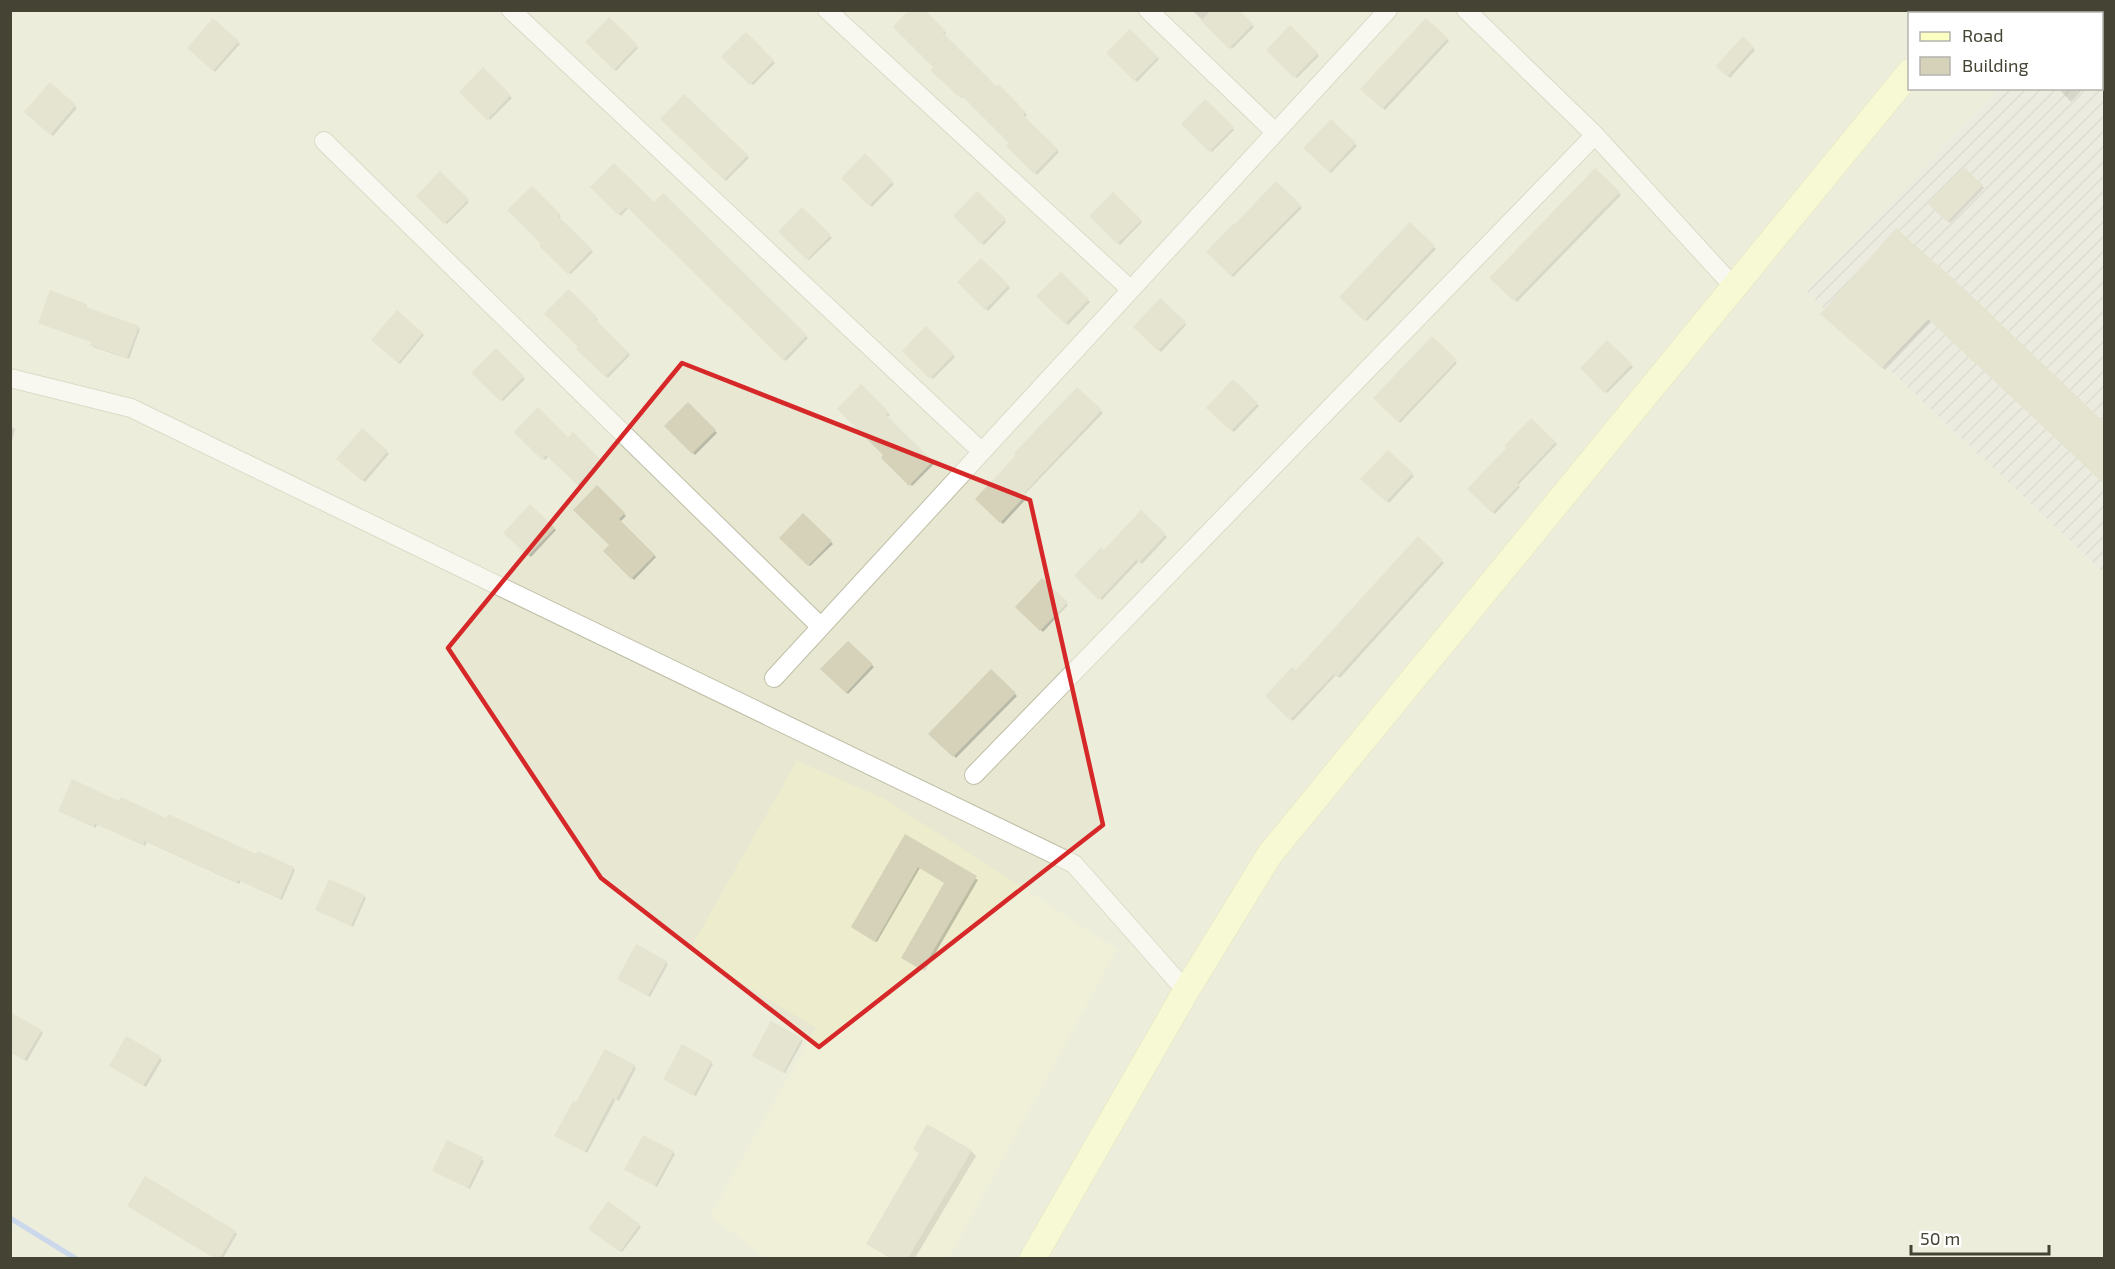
<svg xmlns="http://www.w3.org/2000/svg" width="2115" height="1269" font-family="'Exo 2',sans-serif">
	<style>
		.residential { fill: #e7e7d2; fill-rule: evenodd }
		.industrial { fill: url(#industrial-furrows) }
		.education { fill: #ededcd }
		.shadow { fill: #0003 }
		.lines { fill: none; stroke-linecap: round; stroke-linejoin: round }
		.stream { stroke: #9cb6f4; stroke-width: 5 }
		.building { fill: #d5d2b9 }
		.street-casing { stroke: #bfbea6; stroke-width: 20 }
		.secondary-casing { stroke: #d0d28f; stroke-width: 27 }
		.street { stroke: #fff; stroke-width: 18 }
		.secondary { stroke: #fcffc2; stroke-width: 26 }
		.marked { fill: none; stroke: #d62828; stroke-width: 4.5; stroke-linejoin: round }
	</style>
	<defs>
		<pattern id="industrial-furrows" width="10" height="10" patternUnits="userSpaceOnUse" patternTransform="scale(1.5)"><rect width="10" height="10" fill="#e5e3d9"/><path d="M-1 1l2-2M0 10L10 0M9 11l2-2" fill="none" stroke="#c6c4bb"/></pattern>
	</defs>
	<rect width="100%" height="100%" fill="#f3f3e4"/>
	<path class="residential" d="M11,11H2104V1258H11ZM1910,14H2102V88H1910Z"/>
	<path class="industrial" d="M2073,11H2104V573L1807,292L1999,89L2102,88V14L2070,13Z"/>
	<path class="education" d="M797,761L885,799L1117,949L949,1258H766L710,1216L816,1028L689,951Z"/>
	<path class="shadow" d="M923,10L946,33L943,36L996,88L998,86L1027,115L1024,118L1059,152L1037,175L1008,146L1011,143L963,96L962,98L932,70L935,67Z
		M1192,10H1237L1254,27L1232,49Z
		M609,19L638,48L616,71L587,42Z
		M1426,20L1449,41L1385,110L1362,89Z
		M213,21L240,44L215,72L189,48Z
		M1290,27L1319,56L1297,78L1268,50Z
		M1130,31L1159,59L1137,82L1108,53Z
		M746,34L775,63L753,85L723,57Z
		M1743,38L1755,50L1730,78L1718,66Z
		M483,69L512,98L490,120L461,92Z
		M51,84L77,108L53,136L26,112Z
		M2058,88H2084L2071,102Z
		M684,96L749,158L726,181L662,119Z
		M1205,101L1234,130L1212,152L1183,124Z
		M1331,121L1357,146L1331,173L1305,148Z
		M865,156L894,184L872,207L843,178Z
		M1964,169L1984,188L1950,223L1930,204Z
		M1595,170L1621,195L1517,302L1491,278Z
		M440,173L469,202L447,224L418,196Z
		M1276,183L1302,208L1233,277L1208,252L1234,227Z
		M592,187L654,204L663,195L808,338L786,361L629,207L621,216Z
		M532,188L561,216L559,218L593,252L571,274L541,246Z
		M977,194L1006,222L984,245L955,216Z
		M1113,194L1142,222L1120,245L1091,216Z
		M802,209L832,238L809,260L780,232Z
		M1410,225L1436,249L1367,321L1341,297Z
		M981,260L1010,288L988,311L959,282Z
		M1061,274L1090,302L1068,325L1039,296Z
		M1957,284L2104,423V482L1932,321L1885,370L1822,314Z
		M569,291L598,320L596,322L630,355L608,378L579,349Z
		M1160,301L1186,325L1161,352L1135,327Z
		M86,305L88,309L140,329L129,359L93,347L92,342L42,324Z
		M397,312L424,335L400,364L373,340Z
		M926,328L955,357L933,379L904,351Z
		M1432,338L1457,363L1400,423L1375,398Z
		M1607,342L1633,367L1607,393L1582,368Z
		M496,350L525,379L503,401L473,373Z
		M1233,381L1259,406L1234,432L1208,408Z
		M861,386L890,415L887,418L934,464L912,486L883,458L885,455Z
		M1077,389L1103,413L1025,494L1028,497L1003,524L977,499Z
		M688,404L717,433L695,455L666,426Z
		M1531,420L1557,444L1518,485L1520,487L1495,514L1469,489L1508,448Z
		M10,427L15,429L10,448Z
		M362,430L389,454L365,482L338,459Z
		M516,432L568,439L573,435L602,463L580,486L549,456L545,460Z
		M1388,452L1414,476L1389,503L1363,479Z
		M597,487L626,516L620,522L656,557L634,580L605,551L611,545Z
		M530,506L556,530L531,557L505,533Z
		M1141,512L1167,537L1142,564L1139,561L1102,600L1076,576L1104,552Z
		M803,515L833,544L810,566L781,538Z
		M1418,539L1444,563L1340,678L1336,675L1293,721L1267,696L1296,672Z
		M1042,580L1068,605L1043,632L1017,607Z
		M848,643L874,667L848,694L822,669Z
		M991,671L1017,696L956,758L930,734Z
		M120,803L293,868L295,870L282,900L241,881L239,884L147,842L145,846L97,824L96,828L61,812Z
		M906,836L978,880L925,971L904,959L946,883L920,868L877,942L855,929Z
		M364,896L366,898L353,927L317,910Z
		M666,962L668,964L650,997L621,981Z
		M41,1031L43,1033L27,1061L10,1052Z
		M801,1039L803,1041L785,1073L756,1058Z
		M160,1058L162,1060L146,1087L113,1068Z
		M711,1062L713,1064L696,1096L667,1081Z
		M634,1066L636,1068L619,1101L616,1099L587,1153L558,1137L577,1104Z
		M928,1126L971,1151L976,1156L915,1258H890L868,1244L920,1154L914,1149Z
		M448,1142L484,1161L470,1189L436,1172Z
		M673,1152L675,1154L657,1187L628,1171Z
		M131,1208L235,1232L237,1234L223,1258H215Z
		M639,1225L641,1227L622,1252L591,1230Z"/>
	<g class="lines">
		<path class="stream" d="M10,1218L75,1258"/>
	</g>
	<path class="building" d="M909,10H925L945,30L943,33L996,86L998,84L1026,112L1023,115L1058,149L1034,174L1006,146L1009,143L961,95L959,97L930,70L933,67L893,27Z
		M1211,10H1239L1253,24L1229,49L1201,21Z
		M609,17L638,45L614,70L585,42Z
		M213,18L239,41L213,71L187,48Z
		M1426,18L1448,38L1382,109L1360,89Z
		M1290,25L1318,53L1294,78L1266,50Z
		M1130,29L1158,57L1134,81L1106,53Z
		M746,32L774,60L750,85L721,57Z
		M1743,36L1754,47L1727,77L1716,66Z
		M483,67L511,95L487,120L459,92Z
		M50,82L76,105L50,135L24,112Z
		M684,94L748,155L724,180L660,119Z
		M1205,99L1234,127L1209,152L1181,124Z
		M1331,119L1356,143L1329,172L1303,148Z
		M865,153L893,181L869,206L841,178Z
		M614,163L654,202L663,193L807,335L783,360L627,207L618,215L590,187Z
		M1964,167L1983,185L1947,222L1928,204Z
		M1595,168L1620,192L1514,301L1489,278Z
		M440,171L469,199L444,224L416,196Z
		M1276,181L1301,205L1231,276L1206,252L1233,224L1234,225Z
		M532,186L560,214L558,216L592,249L568,274L539,246L541,244L507,210Z
		M977,191L1006,219L981,244L953,216Z
		M1113,192L1142,220L1117,244L1089,216Z
		M802,207L831,235L807,260L778,232Z
		M1410,222L1435,246L1364,321L1339,297Z
		M1896,228L1958,283L2104,422V484L1928,319L1882,368L1820,314Z
		M981,258L1009,285L985,310L957,282Z
		M1061,272L1089,299L1065,324L1036,296Z
		M569,289L597,317L595,319L629,353L605,377L576,349L578,347L544,314Z
		M50,290L87,304L86,307L139,326L127,358L90,345L91,342L38,323Z
		M1160,298L1186,322L1158,351L1133,327Z
		M397,310L423,333L398,363L371,340Z
		M926,326L954,354L930,379L902,351Z
		M1432,336L1457,360L1398,422L1373,398Z
		M1607,340L1632,364L1604,393L1580,368Z
		M496,348L524,376L500,401L471,373Z
		M1233,379L1258,403L1231,431L1206,408Z
		M861,384L889,412L886,415L933,461L909,486L881,458L883,455L837,409Z
		M1077,387L1102,410L1025,492L1027,494L1000,523L975,499L1016,455L1014,453Z
		M688,402L716,430L692,454L664,426Z
		M538,407L568,437L573,432L601,460L577,485L546,455L542,460L514,432Z
		M1531,418L1556,442L1517,483L1520,484L1492,513L1467,489L1506,448L1504,446Z
		M362,428L388,451L362,481L336,459Z
		M1388,450L1413,473L1386,502L1360,479Z
		M597,485L625,513L619,519L655,555L631,579L603,551L609,545L573,510Z
		M530,504L555,528L528,556L503,533Z
		M1141,510L1166,534L1139,563L1136,560L1099,600L1074,576L1101,547L1104,550Z
		M803,513L832,541L808,566L779,538Z
		M1418,536L1443,560L1337,677L1334,674L1290,720L1265,696L1292,667L1296,670Z
		M1042,578L1068,602L1040,631L1015,607Z
		M848,641L873,664L846,693L820,669Z
		M991,669L1016,693L953,757L928,734Z
		M72,779L119,801L121,797L166,818L168,814L256,854L258,851L294,867L280,899L238,880L237,883L145,841L143,845L95,824L94,827L58,811Z
		M905,834L977,876L922,970L901,958L944,883L918,867L875,942L851,927Z
		M329,879L365,895L351,926L315,910Z
		M636,944L667,961L648,996L617,979Z
		M10,1012L42,1030L24,1060L10,1052Z
		M771,1021L802,1038L783,1073L752,1056Z
		M126,1036L161,1056L143,1086L109,1066Z
		M682,1044L712,1061L693,1096L663,1079Z
		M605,1049L635,1065L616,1100L613,1098L585,1152L554,1136L573,1101L576,1102Z
		M927,1124L972,1150L908,1258H891L866,1244L919,1153L913,1149Z
		M643,1135L674,1151L655,1186L624,1170Z
		M447,1140L483,1157L468,1188L432,1171Z
		M145,1176L236,1231L220,1258H214L127,1206Z
		M608,1201L640,1224L620,1252L588,1229Z"/>
	<g class="lines">
		<g class="street-casing">
			<path id="street" d="M511,10L981,451
				M827,10L1130,289
				M1148,10L1275,132
				M1466,10L1595,135L1733,286
				M324,141L821,627
				M10,378L131,408L1074,864L1186,991
				M774,678L1388,10
				M974,775L1595,135"/>
		</g>
		<g class="secondary-casing">
			<path id="secondary" d="M1957,14L1960,10
				M1033,1258L1186,991L1270,854L1910,72"/>
		</g>
		<use href="#street" class="street"/>
		<use href="#secondary" class="secondary"/>
	</g>
	<path d="M0 0H2115V1269H0ZM682,363L1030,500L1103,825L819,1047L601,878L448,648Z" fill="#f3f3e4" fill-opacity=".55" fill-rule="evenodd"/>
	<path class="marked" d="M682,363L1030,500L1103,825L819,1047L601,878L448,648Z"/>
	<rect width="2115" height="1269" fill="none" stroke="#454434" stroke-width="24"/>
	<rect x="1908" y="12" width="195" height="78" fill="#ffffff" stroke="#b5b4ae" stroke-width="1.5"/>
	<rect x="1920" y="32" width="30" height="9" fill="#fcffc2" stroke="#b5b4ae" stroke-width="1.5"/>
	<text x="1962" y="42" font-size="18" fill="#454434">Road</text>
	<rect x="1920" y="57" width="30" height="18" fill="#d5d2b9" stroke="#b5b4ae" stroke-width="1.5"/>
	<text x="1962" y="72" font-size="18" fill="#454434">Building</text>
	<path d="M1911 1245v9h138v-9" fill="none" stroke="#454434" stroke-width="3"/>
	<text x="1920" y="1245" font-size="18" fill="#454434" stroke="#ffffff" stroke-width="4.5" paint-order="stroke">50 m</text>
</svg>
